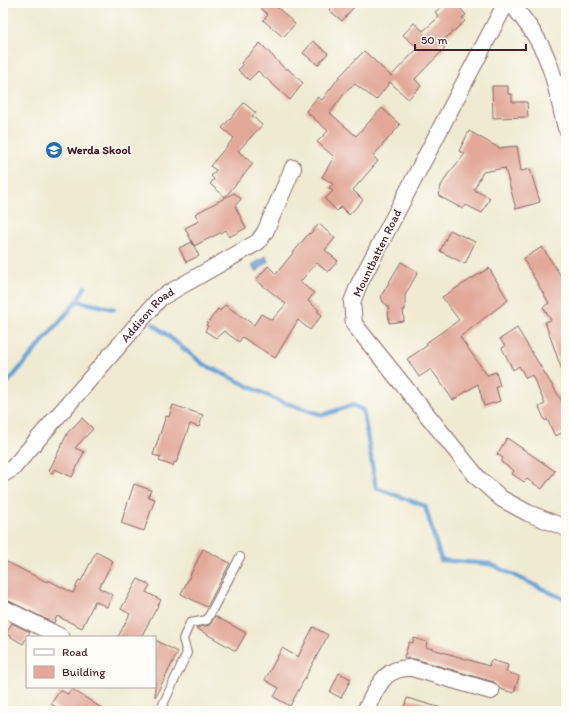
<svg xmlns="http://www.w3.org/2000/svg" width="569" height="714" font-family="Itim,sans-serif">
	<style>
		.water { fill: #669ed4; stroke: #585e80 }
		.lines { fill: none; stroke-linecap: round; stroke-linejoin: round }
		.stream { stroke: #669ed4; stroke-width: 4.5 }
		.building { fill: #e2a89a }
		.service-casing { stroke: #846665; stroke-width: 10 }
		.minor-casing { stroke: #846665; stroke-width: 18 }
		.service { stroke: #fff; stroke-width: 8 }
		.minor { stroke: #fff; stroke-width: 16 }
		.labels { text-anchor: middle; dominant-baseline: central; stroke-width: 3; stroke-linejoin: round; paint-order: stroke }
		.poi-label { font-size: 12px; font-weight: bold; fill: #4a1f2b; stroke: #fdfcf7; text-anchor: start }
		.street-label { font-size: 12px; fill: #4a1f2b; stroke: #fdfcf7 }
	</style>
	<rect width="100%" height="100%" fill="#fdfcf7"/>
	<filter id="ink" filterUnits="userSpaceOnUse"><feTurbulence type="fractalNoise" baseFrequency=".025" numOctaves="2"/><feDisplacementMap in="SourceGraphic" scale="8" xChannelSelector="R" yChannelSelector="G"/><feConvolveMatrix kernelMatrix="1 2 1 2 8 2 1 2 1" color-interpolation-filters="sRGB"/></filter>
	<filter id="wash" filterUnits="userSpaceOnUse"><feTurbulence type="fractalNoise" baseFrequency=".012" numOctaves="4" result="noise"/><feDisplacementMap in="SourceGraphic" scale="16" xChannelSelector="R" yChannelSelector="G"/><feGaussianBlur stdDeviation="0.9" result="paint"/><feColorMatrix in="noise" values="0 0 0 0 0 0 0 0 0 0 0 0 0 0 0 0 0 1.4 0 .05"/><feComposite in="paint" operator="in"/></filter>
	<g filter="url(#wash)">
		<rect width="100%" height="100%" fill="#efead1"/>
		<path class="water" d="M266,256L268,262L256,272L252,265Z"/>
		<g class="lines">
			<path class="stream" d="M77,301L114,309
				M153,324L203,364L279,401L323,415L353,405L363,410L376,488L425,506L441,560L490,564L566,600
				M3,382L9,381L77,301L85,287"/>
		</g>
		<g id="blocks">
			<path class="building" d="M255,3H273L295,24L283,37L263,20L268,15Z
				M335,3H357L342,21L329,10Z
				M446,3H456L466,15L462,18L465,21L439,44L445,48L415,79L421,86L408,99L390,82L376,100L355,84L348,89L330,113L356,136L382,108L400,125L373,156L378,161L353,190L363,200L349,215L341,207L337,211L325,199L333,191L329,188L333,184L322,177L334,157L317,142L328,131L306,111L318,97L322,100L340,76L364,51L391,76L418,48L403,35L414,23L423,31L439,17L435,12Z
				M313,41L328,53L318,65L303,53Z
				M260,43L286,70L287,68L303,83L290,100L258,71L249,80L238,70L243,65L241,63Z
				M492,86H508V94H512V102H527L528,117L493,118Z
				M244,103L256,113L252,116L262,125L238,151L253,164L225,197L210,184L214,179L211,176L216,170L210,166L234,138L222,128Z
				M469,131L499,148L517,146L521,171L530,169L540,202L516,209L505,168L483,172L474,190L490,198L482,213L466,205L463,209L439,196L441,186L448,174L465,154L459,151Z
				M234,193L241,199L235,206L246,228L229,237L226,230L194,246L185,228L199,221L195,214Z
				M319,224L335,238L325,250L338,261L328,272L317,263L300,282L314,293L308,301L319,310L317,311L322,315L310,330L298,320L275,358L242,337L239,342L224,331L216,338L205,331L208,326L206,325L218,309L220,311L225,305L254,325L261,314L272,320L286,304L256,280L268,266L276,274L309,233L310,234Z
				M450,230L475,242L465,264L440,251Z
				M192,242L199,256L186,262L179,248Z
				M542,247L566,284V376H564L545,322L551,320L543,307L549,303L523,259Z
				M401,262L418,272L405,295V310H403L404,321L389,323L388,306L383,302L381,296Z
				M489,268L508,300L460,337L487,375L496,372L500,386L496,387L500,401L484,406L478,384L453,400L431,369L419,377L407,359L428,345L426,343L459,320L442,297Z
				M517,328L566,408V431L555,436L547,419L545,421L539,407L545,404L532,375L526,378L519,366L513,370L502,348L505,346L500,339Z
				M173,405L203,415L199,427L190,424L176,463L174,462L173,466L159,461L161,457L153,455L166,416L169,417Z
				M82,418L93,429L75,448L84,452L72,477L55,469L52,473L49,471L68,432Z
				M507,438L555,471L542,489L527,479L524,482L512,474L514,471L501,462L503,458L497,454Z
				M134,484L151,490L148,497L155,499L144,531L121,523Z
				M203,549L230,563L207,607L181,594Z
				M96,552L113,561L99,588L113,595L107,607L95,601L82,628L57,616L54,623L3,598V560L47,582L48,580L73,593L79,580L81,581Z
				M138,579L150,585L146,592L161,600L141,637H118L130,614L121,609Z
				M215,616L246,633L236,651L196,628L210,625Z
				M12,623L30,632L23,644L6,634Z
				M313,627L328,635L290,706L274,697L279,688L265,680L282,648L298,657Z
				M414,638L427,642L426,647L489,666L491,660L508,665L506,672L519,676L514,693L500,689L494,682L415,659L404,658L409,642L413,643Z
				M155,640L178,652L155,697Z
				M339,673L351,679L341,698L330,692Z
				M72,689L106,711H62L51,704L60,690L68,694Z
				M407,698L441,708L440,711H403Z"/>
		</g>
	</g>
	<g filter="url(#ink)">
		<use href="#blocks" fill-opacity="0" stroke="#846665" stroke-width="1"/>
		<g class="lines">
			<g class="service-casing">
				<path id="service" d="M160,711L187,653L183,639L190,623L207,620L240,557"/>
			</g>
			<g class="minor-casing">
				<g id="minor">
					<path d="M506,3L359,284L352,302L354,324L478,478L502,499L528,513L566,528"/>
					<path d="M511,3C522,17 533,30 541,46C554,69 559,102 566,128"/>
					<path id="s1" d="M3,474L12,469L160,298L258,242L265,232L293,168"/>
					<path d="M3,608L61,637"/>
					<path d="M365,711C377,689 383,666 412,668L491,691"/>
				</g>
			</g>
			<use href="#service" class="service"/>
			<use href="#minor" class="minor"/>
		</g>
	</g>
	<defs>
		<g id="school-disc" transform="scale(0.9)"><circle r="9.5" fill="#1f6fb2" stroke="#fdfcf7"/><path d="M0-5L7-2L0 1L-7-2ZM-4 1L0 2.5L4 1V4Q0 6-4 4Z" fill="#fff"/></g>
	</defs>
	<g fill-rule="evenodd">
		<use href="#school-disc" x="54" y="150"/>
	</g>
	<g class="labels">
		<g class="poi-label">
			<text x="67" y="150">Werda Skool</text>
		</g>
		<g class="street-label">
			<text transform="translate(377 253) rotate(-64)">Mountbatten Road</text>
			<text stroke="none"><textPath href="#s1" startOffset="216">Addison Road</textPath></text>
		</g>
	</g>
	<rect width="569" height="714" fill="none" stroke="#fdfcf7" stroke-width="16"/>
	<rect x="26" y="636" width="130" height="52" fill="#fdfcf7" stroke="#b5a4a5"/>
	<rect x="34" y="649" width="20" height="6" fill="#ffffff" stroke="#b5a4a5"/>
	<text x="62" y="656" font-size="12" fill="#4a1f2b">Road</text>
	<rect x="34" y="666" width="20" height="12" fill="#e2a89a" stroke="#b5a4a5"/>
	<text x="62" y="676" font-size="12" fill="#4a1f2b">Building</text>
	<path d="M415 44v6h111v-6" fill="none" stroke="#4a1f2b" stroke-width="2"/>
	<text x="421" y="44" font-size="12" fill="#4a1f2b" stroke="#fdfcf7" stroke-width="3" paint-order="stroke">50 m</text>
</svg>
